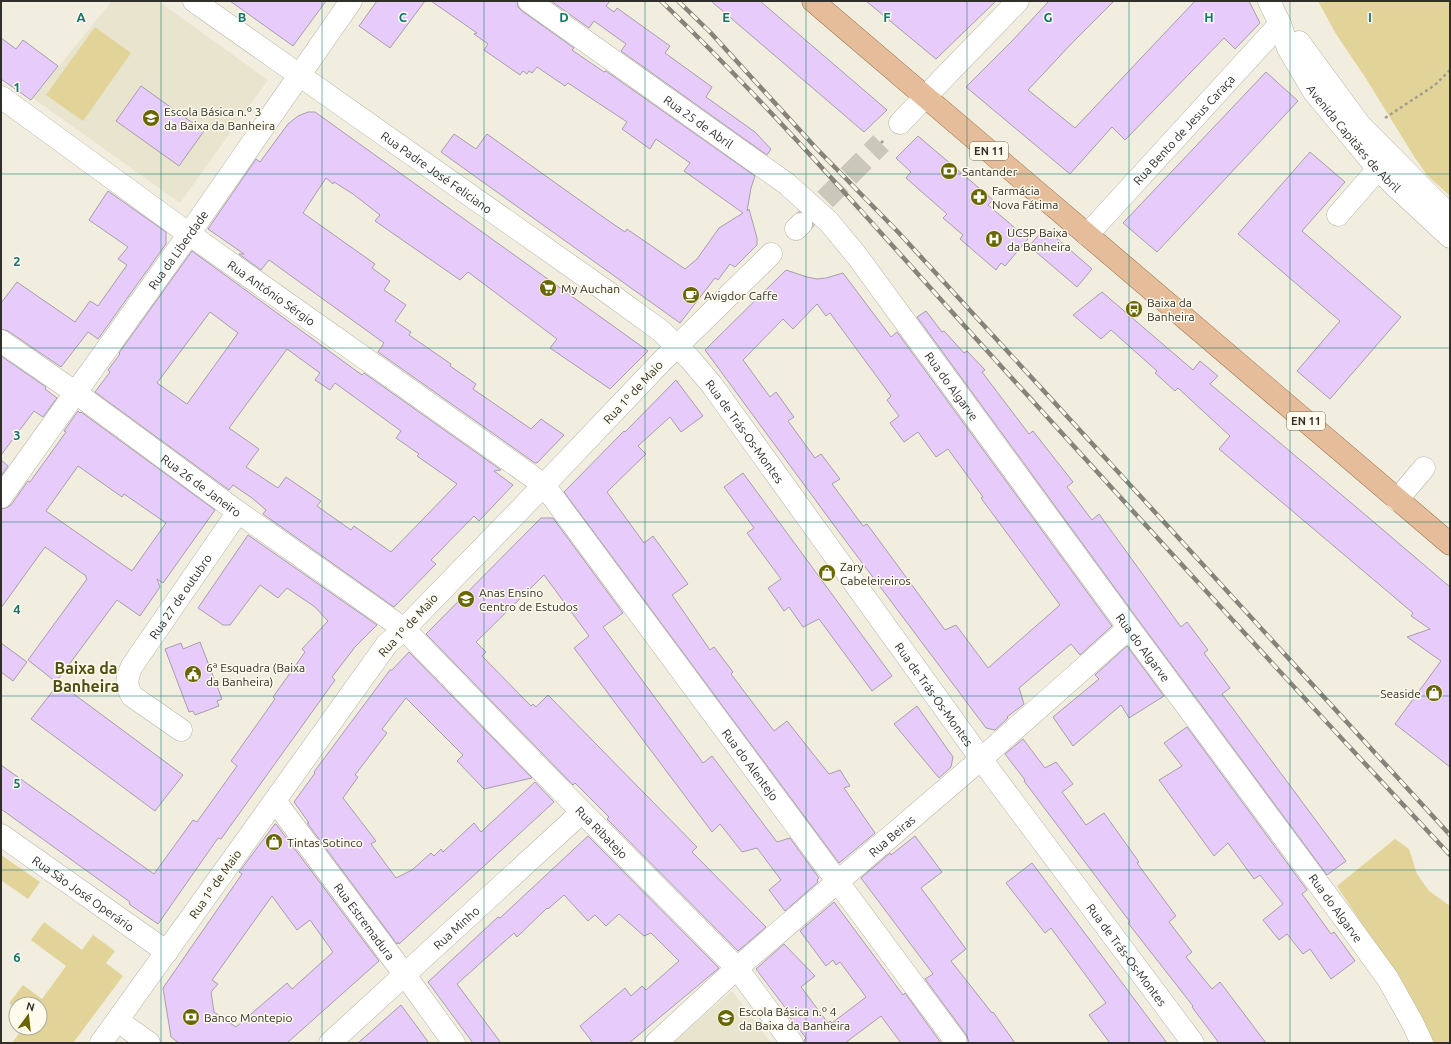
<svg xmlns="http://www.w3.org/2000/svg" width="1451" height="1044" font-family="Ubuntu,sans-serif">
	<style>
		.built { fill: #e8e4ce }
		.green { fill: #e2d499 }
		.building { fill: #e7ccfb; stroke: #a69fab; fill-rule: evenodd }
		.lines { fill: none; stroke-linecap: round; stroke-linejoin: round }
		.minor-tunnel { stroke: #cac7bb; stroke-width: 22; stroke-dasharray: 22 11; stroke-linecap: butt }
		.minor-casing { stroke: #b7b4a7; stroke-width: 23 }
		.major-casing { stroke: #9b6f48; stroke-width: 23 }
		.path { stroke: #a09e93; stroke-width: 2.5; stroke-dasharray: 3 3; stroke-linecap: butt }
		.minor { stroke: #fff; stroke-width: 22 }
		.major { stroke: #e6bd9b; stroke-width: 22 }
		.rail-casing { stroke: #85837a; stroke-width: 4.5 }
		.rail { stroke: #fefbed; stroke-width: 3; stroke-dasharray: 9; stroke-linecap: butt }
		.grid { fill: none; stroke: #0f766e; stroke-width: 1; stroke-opacity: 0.55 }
		.labels { text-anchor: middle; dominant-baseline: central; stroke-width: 3; stroke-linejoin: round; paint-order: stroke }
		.shield { fill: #fefbed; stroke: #6e6c64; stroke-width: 1 }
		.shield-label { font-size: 11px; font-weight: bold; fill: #302f2a }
		.poi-label { font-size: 12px; fill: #302f2a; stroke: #fefbed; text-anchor: start }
		.street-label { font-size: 12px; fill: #302f2a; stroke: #fefbed }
		.district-label { font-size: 16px; font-weight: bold; fill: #4f4f11; stroke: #fefbed }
		.grid-label { font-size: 13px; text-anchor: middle; font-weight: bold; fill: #0f766e; stroke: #fefbed; stroke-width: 3; stroke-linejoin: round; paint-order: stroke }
	</style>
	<rect width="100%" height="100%" fill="#f1eddf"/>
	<path class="built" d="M112,1H158L268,80L180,203L33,98Z
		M731,992H733L771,1043H672Z"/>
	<path class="green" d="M1318,1H1450V196L1427,175L1415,158L1365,77L1336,34Z
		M95,27L131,53L83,121L46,95Z
		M1395,839L1409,849L1417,874L1429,891L1450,906V1043H1434L1408,994L1337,886Z
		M1,855L40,882L28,899L1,880Z
		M44,922L82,950L93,935L115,951L106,963L123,976L73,1043H12L23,1028H40V1004H16V1009L9,1003L23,985L42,999L66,966L31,940Z"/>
	<path class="building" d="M230,1H326L293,46Z
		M377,1H425L390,48L359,26Z
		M431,1H517L518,7L522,11L574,48L572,50L604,72L606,71L755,176L751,188L747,211L749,209L757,238V245L735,267L730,264L718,280L715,278L680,323L441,152L454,134L476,149L487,134L606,219L625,232L627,229L685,269L697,259L719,228L743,213L684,171L690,163L656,139L650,149L622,129L627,122L568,83L565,86L537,67L532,73L529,71L527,74L523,71L520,75L484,50L488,44L474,34L477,33Z
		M551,1H610L606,6L614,12L617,8L670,46L665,53L712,87L706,97L755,132L771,149L767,155L621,51L626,44L594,21L589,28Z
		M711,1H760L887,110L864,132Z
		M866,1H996L936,59Z
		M1049,1H1114L1073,42L1028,90L1075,128L1195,1H1249L1260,23L1235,49L1224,38L1125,140L1112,127L1070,174L966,87L1012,41Z
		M1,38L16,49L23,40L58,66L31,100L1,79Z
		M1266,72L1298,101L1157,252L1123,223Z
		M141,86L204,131L179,166L116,121Z
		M308,112H315L648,351L610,389L550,348L557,339L468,272L460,280L375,221L380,215L353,194L334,182L333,184L326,178L303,213L375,264L372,268L390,281L384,290L406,305L395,321L411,332L409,335L451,364L450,366L476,384L473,389L531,429L541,419L564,435L537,463H535L378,352L384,343L269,260L261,270L239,254H244L208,229L256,159L260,162L288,124L298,116Z
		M918,136L993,200L988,205L1028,239L1005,266L1001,263L996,270L960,239L963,235L943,218L947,214L906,178L911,172L896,158Z
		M1310,152L1345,182L1302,231L1401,317L1330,399L1297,371L1340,321L1238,234Z
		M108,191L166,232V244L98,339L88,332L61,367L8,331L1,329V303L17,282L75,322L90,301L98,306L127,265L118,259L128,247L89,220Z
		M1045,228L1092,269L1077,287L1029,246Z
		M192,251L362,375L364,373L501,470L494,471L513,485L479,521L474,516L431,560L436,564L394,607L263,514L266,510L252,498L233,485L229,490L95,392L110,372L108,370L120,354L119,353ZM210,312L238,333L187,404L157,383ZM287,349L320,373L315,380L330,390L335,383L401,431L396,438L419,454L417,456L457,484L391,552L354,526L351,530L317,506L321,501L286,477L278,488L246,467L259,449L229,428Z
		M786,270L807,277L817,279L826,278L843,273L891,337L897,332L1112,626L1080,655L1071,644L1019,688L1024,704L1007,717L1008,718L995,730L986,728L836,528L705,350ZM817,304L826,316L830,313L891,396L887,400L899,416L890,423L904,442L918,432L936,457L948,449L983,497L981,498L1060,605L988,668L956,625L945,630L867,524L863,526L832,484L840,479L821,454L815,458L788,421L794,417L776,392L770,397L743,360L783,319L793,329Z
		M1102,292L1193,370L1200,361L1218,376L1210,384L1362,512L1450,587V767L1395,724L1441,661L1407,637L1430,629L1411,616L1413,613L1219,449L1230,436L1178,388L1175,391L1155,373L1157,371L1111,330L1101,339L1073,315Z
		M926,311L942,332L944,331L964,353L967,351L985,370L982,372L1029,434L1033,431L1073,482L1067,487L1092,520L1099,514L1181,627L1187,622L1208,650L1204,653L1230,688L1222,694L1346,861L1327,875L1139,621L917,317Z
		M1,356L46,387L45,389L57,398L43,417L34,411L1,455Z
		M676,380L703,416L681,432L670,417L638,446L646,454L607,492L644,543L653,536L688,584L672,595L710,650L714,647L733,672L731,674L774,731L787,721L829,774L840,770L850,786L844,788L875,833L839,863L564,492L624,431L625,432Z
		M78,411L80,413L81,412L215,510L163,583L157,579L160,587L140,616L117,600L56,682L28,660L87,579L86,578V576L45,547L1,608V509L6,508L11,505L28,481L30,482L66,432L64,431ZM78,466L122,497L124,494L166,523L132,571L46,511Z
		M1,460L8,466L1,476Z
		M743,473L892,676L872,691L819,619L803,627L789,607L784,611L768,588L781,579L747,533L754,528L724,487Z
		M541,518H553L623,613L603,627L703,763L712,756L777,842L790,838L819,878L817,880L818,882L785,911L769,890L781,880L757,848L742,852L720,824L712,832L574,648L589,636L544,575L476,642L486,652L482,656L531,706L533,704L536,707L548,695L697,847L692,852L766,927L738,951L607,819L609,817L575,783L573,785L426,634Z
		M248,535L377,625L355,647L332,677L335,680L221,839L218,838L158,924L129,904L130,902L1,809V765L154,874L193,820L197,822L237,766L231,761L275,699L273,697L305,652L302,649L328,621L315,607L287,588L278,598L260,585L230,625H223L198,608Z
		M200,642L222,699L217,701L219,706L195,715L193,711L189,712L165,649L181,643L183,649Z
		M1,643L27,662L13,681L1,672Z
		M1127,646L1164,696L1129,718L1121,705L1073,746L1053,717L1099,679L1095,675Z
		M409,652L532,778L484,789L457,761L463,755L406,698L382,729L387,733L355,775L358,777L343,798L376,841L371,844L396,878L412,870L431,853L434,856L441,849L443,852L474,823L481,832L535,782L554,802L399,944L398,942L397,944L307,823H309L294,802L315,773L314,772L390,670H392Z
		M59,683L183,775L155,811L31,719Z
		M917,706L953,757L951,767L939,778L894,724Z
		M1187,727L1307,890L1302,894L1331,934L1334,932L1355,961L1331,979L1310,949L1303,954L1287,934L1279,940L1263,920L1283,904L1260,875L1254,879L1228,843L1214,856L1159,780L1182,766L1164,743Z
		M1023,739L1045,768L1056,762L1073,784L1062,792L1086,825L1104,813L1139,862L1137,863L1176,916L1169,922L1192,952L1186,957L1212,989L1220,982L1266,1043H1219L1192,1007L1193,1006L1128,923L1130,922L1024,781L1025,780L1005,754Z
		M275,824H276L379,961L287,1043H179L171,1037L163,988L242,874L239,872ZM272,896L297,930L310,920L333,952L292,989L287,983L236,1027L214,1012L211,992L218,984L212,980Z
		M588,836L719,968L629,1043H593L580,1026L625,988L631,996L642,986L646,990L679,961L651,933L644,936L619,914L606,926L595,915L588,921L564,895L548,909L547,908L517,937L514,933L457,984L501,1043H473L428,982L498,917L500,918Z
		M915,836L942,872L921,888L966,949L951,961L992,1013L993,1012L1015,1043H969L967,1036L925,979L933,974L861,878L890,853L891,855Z
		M1032,863L1126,988L1167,1043H1110L1089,1015L1106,1003L1051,928L1045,933L1006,883Z
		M834,902L903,995L905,993L941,1043H901L881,1016L845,1043H804V1040L806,1038L788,1015L790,1014L756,969L784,944L815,976L801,987L828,1023L830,1021L832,1023L866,997L840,962L836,965L833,960L826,966L800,931Z
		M401,1005L429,1043H358Z"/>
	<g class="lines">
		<path class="minor-tunnel" d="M802,223L881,143"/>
		<g class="minor-casing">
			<g id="minor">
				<path id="s1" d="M194,1L606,291L661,331L690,359L712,385L981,759L1193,1043"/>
				<path id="s2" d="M529,1L787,184L829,222L857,256L1129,628L1343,917L1388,979L1412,1022L1422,1043"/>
				<path id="s3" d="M1269,1L1280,24L1288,48L1314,92L1378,169L1393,184L1450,237"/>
				<path d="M1299,42L1360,125L1450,216"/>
				<path id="s4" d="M1,97L189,234L544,485L957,1043"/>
				<path d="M900,123L1018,1"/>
				<path d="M1338,215L1378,169"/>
				<path d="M796,229L801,224"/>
				<path id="s5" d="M1087,235L1280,24"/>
				<path id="s6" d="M1,341L76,393L238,512L404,629L582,812L737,968L792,1043"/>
				<path id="s7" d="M1,497L189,234L351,1"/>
				<path d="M1397,500L1424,468"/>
				<path id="s8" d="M181,730L132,696C125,684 127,677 132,666L238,512"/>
				<path id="s9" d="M275,801L405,975L454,1043"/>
				<path id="s10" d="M1,835L167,952"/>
				<path d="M118,1021L149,1043"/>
				<path d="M101,1043L387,644L404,629L544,485L662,361L771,254"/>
				<path id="s11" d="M330,1043L582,812"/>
				<path id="s12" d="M656,1043L737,968L981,759L1129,628"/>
			</g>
		</g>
		<g class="major-casing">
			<path id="major" d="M813,1L1450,544"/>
		</g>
		<path class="path" d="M1385,118L1435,85L1450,70
			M881,143L885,139"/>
		<use href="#minor" class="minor"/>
		<use href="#major" class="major"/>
		<g class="rail-casing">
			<path id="rail" d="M661,1C773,109 876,228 980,343C1136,515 1292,686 1450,855
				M678,1L710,32L816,148L899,233L1142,498L1450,835"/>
		</g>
		<use href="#rail" class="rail"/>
	</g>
	<path class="grid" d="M161,1V1043M322,1V1043M484,1V1043M645,1V1043M806,1V1043M967,1V1043M1129,1V1043M1290,1V1043M1,174H1450M1,348H1450M1,522H1450M1,696H1450M1,870H1450"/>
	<defs>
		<g id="school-disc" transform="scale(0.9)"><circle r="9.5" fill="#676600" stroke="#fefbed"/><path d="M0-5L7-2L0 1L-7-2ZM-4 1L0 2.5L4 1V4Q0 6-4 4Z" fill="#fff"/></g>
		<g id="bank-disc" transform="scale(0.9)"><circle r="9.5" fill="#676600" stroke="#fefbed"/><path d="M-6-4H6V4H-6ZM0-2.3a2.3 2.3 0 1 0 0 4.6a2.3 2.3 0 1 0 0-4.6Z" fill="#fff"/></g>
		<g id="pharmacy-disc" transform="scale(0.9)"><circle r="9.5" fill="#676600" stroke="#fefbed"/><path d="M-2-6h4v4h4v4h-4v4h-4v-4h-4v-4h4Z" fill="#fff"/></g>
		<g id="hospital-disc" transform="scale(0.9)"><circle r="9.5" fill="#676600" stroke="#fefbed"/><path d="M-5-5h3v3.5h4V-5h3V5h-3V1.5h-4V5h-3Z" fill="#fff"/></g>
		<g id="supermarket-disc" transform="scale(0.9)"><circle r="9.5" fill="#676600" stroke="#fefbed"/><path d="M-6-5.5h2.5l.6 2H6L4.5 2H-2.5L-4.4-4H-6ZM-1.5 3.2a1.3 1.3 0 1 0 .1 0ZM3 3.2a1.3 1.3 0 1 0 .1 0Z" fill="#fff"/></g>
		<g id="cafe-disc" transform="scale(0.9)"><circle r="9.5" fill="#676600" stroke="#fefbed"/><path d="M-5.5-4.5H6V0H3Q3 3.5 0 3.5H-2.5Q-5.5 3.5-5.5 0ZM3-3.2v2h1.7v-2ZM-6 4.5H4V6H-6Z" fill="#fff"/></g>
		<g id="bus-disc" transform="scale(0.9)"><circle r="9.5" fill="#676600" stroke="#fefbed"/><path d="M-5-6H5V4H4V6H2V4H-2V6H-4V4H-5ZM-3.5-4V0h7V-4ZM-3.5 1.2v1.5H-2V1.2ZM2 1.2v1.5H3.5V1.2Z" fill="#fff"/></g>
		<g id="shop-disc" transform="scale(0.9)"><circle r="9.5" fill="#676600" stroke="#fefbed"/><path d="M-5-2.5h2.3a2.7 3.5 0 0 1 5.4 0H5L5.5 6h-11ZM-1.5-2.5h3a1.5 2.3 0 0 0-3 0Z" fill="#fff"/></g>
		<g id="civic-disc" transform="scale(0.9)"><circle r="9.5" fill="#676600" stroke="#fefbed"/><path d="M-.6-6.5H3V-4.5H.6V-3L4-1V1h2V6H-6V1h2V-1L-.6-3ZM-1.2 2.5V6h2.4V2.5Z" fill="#fff"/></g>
	</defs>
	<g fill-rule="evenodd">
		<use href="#school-disc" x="151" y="118"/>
		<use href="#bank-disc" x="949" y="171"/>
		<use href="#pharmacy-disc" x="979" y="197"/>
		<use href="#hospital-disc" x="994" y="239"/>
		<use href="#supermarket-disc" x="548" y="288"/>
		<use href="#cafe-disc" x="691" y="295"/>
		<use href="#bus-disc" x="1134" y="309"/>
		<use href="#shop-disc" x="827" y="573"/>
		<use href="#school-disc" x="466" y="599"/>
		<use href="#civic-disc" x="193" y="674"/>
		<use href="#shop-disc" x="1434" y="693"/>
		<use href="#shop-disc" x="274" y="842"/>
		<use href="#bank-disc" x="191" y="1017"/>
		<use href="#school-disc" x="726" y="1018"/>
	</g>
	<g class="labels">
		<g class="shield">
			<rect x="970" y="142" width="38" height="18" rx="3"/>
			<rect x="1287" y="412" width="38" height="18" rx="3"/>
		</g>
		<g class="shield-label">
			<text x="989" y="151">EN 11</text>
			<text x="1306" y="421">EN 11</text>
		</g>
		<g class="poi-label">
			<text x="164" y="111">Escola Básica n.º 3<tspan x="164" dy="14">da Baixa da Banheira</tspan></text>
			<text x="962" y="171">Santander</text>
			<text x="992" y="190">Farmácia<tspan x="992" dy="14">Nova Fátima</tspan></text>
			<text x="1007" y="232">UCSP Baixa<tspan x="1007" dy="14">da Banheira</tspan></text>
			<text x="561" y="288">My Auchan</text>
			<text x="704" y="295">Avigdor Caffe</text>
			<text x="1147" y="302">Baixa da<tspan x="1147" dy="14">Banheira</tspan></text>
			<text x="840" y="566">Zary<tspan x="840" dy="14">Cabeleireiros</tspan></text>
			<text x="479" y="592">Anas Ensino<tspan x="479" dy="14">Centro de Estudos</tspan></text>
			<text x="206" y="667">6ª Esquadra (Baixa<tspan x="206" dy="14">da Banheira)</tspan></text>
			<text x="1421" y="693" text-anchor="end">Seaside</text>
			<text x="287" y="842">Tintas Sotinco</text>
			<text x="739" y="1011">Escola Básica n.º 4<tspan x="739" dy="14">da Baixa da Banheira</tspan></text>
			<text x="204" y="1017">Banco Montepio</text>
		</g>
		<g class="street-label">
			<text stroke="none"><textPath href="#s2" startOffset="208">Rua 25 de Abril</textPath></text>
			<text stroke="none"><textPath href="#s5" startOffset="143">Rua Bento de Jesus Caraça</textPath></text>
			<text stroke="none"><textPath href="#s3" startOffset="163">Avenida Capitães de Abril</textPath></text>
			<text stroke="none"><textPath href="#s1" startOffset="297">Rua Padre José Feliciano</textPath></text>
			<text stroke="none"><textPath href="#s7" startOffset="304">Rua da Liberdade</textPath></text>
			<text stroke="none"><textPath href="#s4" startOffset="334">Rua António Sérgio</textPath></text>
			<text stroke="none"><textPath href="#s2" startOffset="578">Rua do Algarve</textPath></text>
			<text transform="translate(633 392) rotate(-47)">Rua 1º de Maio</text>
			<text stroke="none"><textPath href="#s1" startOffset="703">Rua de Trás-Os-Montes</textPath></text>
			<text stroke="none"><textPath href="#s6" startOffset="247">Rua 26 de Janeiro</textPath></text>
			<text stroke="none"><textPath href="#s8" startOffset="176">Rua 27 de outubro</textPath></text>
			<text transform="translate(408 625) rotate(-47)">Rua 1º de Maio</text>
			<text stroke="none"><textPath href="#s2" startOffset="902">Rua do Algarve</textPath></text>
			<text stroke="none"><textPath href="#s1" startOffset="1027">Rua de Trás-Os-Montes</textPath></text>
			<text stroke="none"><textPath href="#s4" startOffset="1015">Rua do Alentejo</textPath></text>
			<text stroke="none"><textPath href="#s6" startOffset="779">Rua Ribatejo</textPath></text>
			<text stroke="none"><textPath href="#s12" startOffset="314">Rua Beiras</textPath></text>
			<text transform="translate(215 884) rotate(-55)">Rua 1º de Maio</text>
			<text stroke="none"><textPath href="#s10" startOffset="101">Rua São José Operário</textPath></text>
			<text stroke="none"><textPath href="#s2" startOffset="1226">Rua do Algarve</textPath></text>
			<text stroke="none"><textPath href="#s9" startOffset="150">Rua Estremadura</textPath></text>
			<text stroke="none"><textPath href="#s11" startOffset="171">Rua Minho</textPath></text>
			<text stroke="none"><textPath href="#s1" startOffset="1351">Rua de Trás-Os-Montes</textPath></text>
		</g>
		<g class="district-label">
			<text x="86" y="668">Baixa da<tspan x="86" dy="18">Banheira</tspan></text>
		</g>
	</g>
	<g class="grid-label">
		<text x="81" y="22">A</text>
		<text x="242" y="22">B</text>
		<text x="403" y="22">C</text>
		<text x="564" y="22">D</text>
		<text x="726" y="22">E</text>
		<text x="887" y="22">F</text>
		<text x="1048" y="22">G</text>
		<text x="1209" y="22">H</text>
		<text x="1370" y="22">I</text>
		<text x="17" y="92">1</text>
		<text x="17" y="266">2</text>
		<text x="17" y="440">3</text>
		<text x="17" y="614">4</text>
		<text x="17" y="788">5</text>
		<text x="17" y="962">6</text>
	</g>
	<rect width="1451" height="1044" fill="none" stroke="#302f2a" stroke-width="4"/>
	<g transform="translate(28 1016) rotate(15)"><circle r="19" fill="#fefbed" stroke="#aca99f"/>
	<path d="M0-3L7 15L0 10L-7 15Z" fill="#676600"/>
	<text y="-6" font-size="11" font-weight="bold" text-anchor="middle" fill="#302f2a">N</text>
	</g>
</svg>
